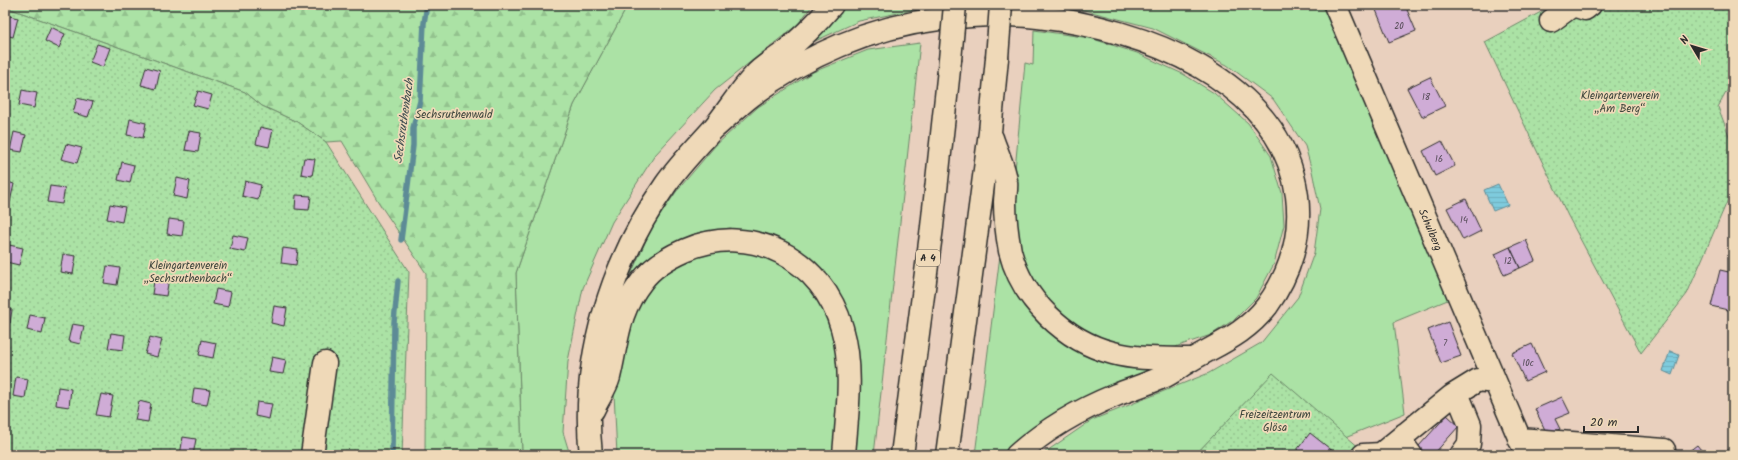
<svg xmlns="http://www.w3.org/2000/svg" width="1738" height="460" font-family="Kalam,sans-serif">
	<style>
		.grass { fill: #abe2a5; stroke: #6b8668 }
		.forest { fill: url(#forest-firs); stroke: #6b8668 }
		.park { fill: url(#park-dots); stroke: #6b8668 }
		.water { fill: url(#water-rules); stroke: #5d8b96 }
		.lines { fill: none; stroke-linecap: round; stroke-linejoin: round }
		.stream { stroke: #5d8b96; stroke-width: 5.5 }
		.building { fill: #cfacd6; stroke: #2b2b2b }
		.minor-casing { stroke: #2b2b2b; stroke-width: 25 }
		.highway-casing { stroke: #2b2b2b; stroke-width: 25 }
		.minor { stroke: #efd9b8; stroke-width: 22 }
		.highway { stroke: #efd9b8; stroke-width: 22 }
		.highway-bridge-casing { stroke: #2b2b2b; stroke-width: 25; stroke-linecap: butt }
		.highway-bridge { stroke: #efd9b8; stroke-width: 22 }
		.labels { text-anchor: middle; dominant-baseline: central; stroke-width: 3.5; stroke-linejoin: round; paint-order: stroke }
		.number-label { font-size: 9px; fill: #544b56 }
		.shield { fill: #efd9b8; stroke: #665f55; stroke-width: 1 }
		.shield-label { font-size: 10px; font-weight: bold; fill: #2b2b2b }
		.park-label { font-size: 11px; fill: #3e463d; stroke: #efd9b8 }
		.street-label { font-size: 11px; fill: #2b2b2b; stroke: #efd9b8 }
		.water-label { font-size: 12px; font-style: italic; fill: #3c4b4f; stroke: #efd9b8 }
	</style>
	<defs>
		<pattern id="forest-firs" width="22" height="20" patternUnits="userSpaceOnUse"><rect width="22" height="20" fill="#abe2a5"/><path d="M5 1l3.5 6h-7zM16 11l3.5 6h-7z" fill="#93c28e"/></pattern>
		<pattern id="park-dots" width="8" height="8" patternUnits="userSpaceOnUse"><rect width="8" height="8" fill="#abe2a5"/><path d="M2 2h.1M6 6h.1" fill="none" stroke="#93c28e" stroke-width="1.8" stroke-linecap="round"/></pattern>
		<pattern id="water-rules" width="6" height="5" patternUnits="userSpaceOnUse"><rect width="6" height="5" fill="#7ecbdd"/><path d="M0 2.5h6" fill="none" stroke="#6daebe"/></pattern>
	</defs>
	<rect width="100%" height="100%" fill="#e9d0be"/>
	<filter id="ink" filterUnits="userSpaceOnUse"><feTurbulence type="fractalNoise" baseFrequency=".025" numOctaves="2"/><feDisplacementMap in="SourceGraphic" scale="8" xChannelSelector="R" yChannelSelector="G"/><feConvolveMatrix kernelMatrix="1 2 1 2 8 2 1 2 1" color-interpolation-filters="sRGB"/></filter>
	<g filter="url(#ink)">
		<path class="grass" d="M628,5H813L797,25L715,90L655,155L612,222L583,288L568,361L563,432L570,455H522L516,273L574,105Z
			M843,5H923V8L859,21L802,47Z
			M1039,5H1327L1450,299L1394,322L1405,413L1345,437L1273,374L1195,455H1041L1092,420L1209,373L1261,343L1298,297L1314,253L1320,209L1312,171L1305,146L1273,99L1227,65L1153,28L1084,10Z
			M1034,30L1090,38L1137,53L1183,74L1214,93L1248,123L1271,156L1282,193L1284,225L1274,264L1256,298L1235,319L1211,335L1175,347L1158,349L1130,347L1100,340L1070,323L1044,299L1024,265L1015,221V170L1025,63L1033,65Z
			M920,43L874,455H856L860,385L854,342L799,251L767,235L730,228L700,232L664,247L631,274L651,229L676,192L715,146L758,107L813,72L868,50Z
			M711,250L752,252L782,263L815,290L833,331L840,369L834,455H617L614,393L625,333L646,293L675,264Z
			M1000,255L1033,314L1162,369L1028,434L1006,455H975Z"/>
		<path class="forest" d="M5,5H628L574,105L516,273L522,455H425L426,273L379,203L342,141L326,142L297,122L262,106L245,92L5,7Z"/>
		<path class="park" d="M1554,5H1733V80L1718,107L1733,146V188L1687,294L1641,353L1568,216L1485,42Z
			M5,7L245,92L262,106L297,122L326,142L409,272L402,455H5Z
			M1273,373L1368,455H1195Z"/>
		<path class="water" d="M1498,184L1508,205L1493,211L1484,190Z
			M1670,351L1679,355L1672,375L1663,371Z"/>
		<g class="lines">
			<path class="stream" d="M401,240L413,146V128L420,101L424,23L427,5
				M392,455L394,322L398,281"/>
		</g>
		<path class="building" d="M1374,5H1405L1416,31L1389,42Z
			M5,15L18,18L13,37L5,35Z
			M51,27L65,34L59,48L45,41Z
			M97,44L110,48L103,67L90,62Z
			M146,67L160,71L156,89L141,85Z
			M1430,77L1445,106L1422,117L1407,88Z
			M22,90L37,93L34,108L19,105Z
			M198,91L212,95L208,109L193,105Z
			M77,98L93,102L88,117L73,113Z
			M130,119L146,123L143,138L127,135Z
			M260,127L273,130L269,147L256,144Z
			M189,131L201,133L198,152L185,150Z
			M14,132L26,135L22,152L10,150Z
			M1442,141L1455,166L1435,176L1423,151Z
			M66,144L82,148L77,163L61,159Z
			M304,158L315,159L312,176L301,174Z
			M122,162L134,165L130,183L118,180Z
			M177,178L190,181L187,199L173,196Z
			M5,181L14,184L10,202L5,201Z
			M245,181L261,185L258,200L242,196Z
			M50,186L65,188L62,204L47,202Z
			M296,195L311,196L309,210L295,209Z
			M1466,199L1481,231L1463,240L1447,208Z
			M110,204L125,207L122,222L107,219Z
			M169,219L184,221L182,236L167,234Z
			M233,235L248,238L245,252L230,249Z
			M1526,240L1535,261L1520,268L1510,247Z
			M9,245L23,248L19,265L6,262Z
			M1510,247L1520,268L1504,275L1495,254Z
			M283,248L298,250L296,265L281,263Z
			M63,254L76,256L73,274L60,272Z
			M107,266L120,268L117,285L104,283Z
			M1720,270L1733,273L1732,311L1711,306Z
			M155,275L169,278L166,296L152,294Z
			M216,289L231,292L228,307L213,304Z
			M274,306L287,308L284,326L271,323Z
			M5,309L12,310L10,323L5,322Z
			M30,315L45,318L42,334L27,330Z
			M1448,322L1461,356L1441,363L1428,330Z
			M72,324L84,326L80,344L68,341Z
			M111,333L125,335L123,350L108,348Z
			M150,337L162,340L157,357L145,354Z
			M202,340L216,343L213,358L199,355Z
			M1532,344L1545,372L1525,381L1512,353Z
			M272,357L286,360L283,374L269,372Z
			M16,377L28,379L25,398L13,396Z
			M58,387L71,389L69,407L56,405Z
			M194,388L210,390L207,405L192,403Z
			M101,394L113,396L109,417L96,415Z
			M1562,397L1570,413L1555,419L1560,429L1547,434L1535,409Z
			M139,401L151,404L148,422L135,420Z
			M257,402L272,404L269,419L255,416Z
			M1447,415L1459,426L1433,455H1428L1418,447Z
			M1310,433L1334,452L1332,455H1293Z
			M183,437L196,439L193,455H180Z
			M1697,445L1705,455H1684Z
			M254,450L266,451V455H254Z"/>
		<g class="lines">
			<g class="minor-casing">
				<path id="minor" d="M1335,5L1524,449V455
					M1551,21L1573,5L1585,9L1590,5
					M1457,393L1470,425L1469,444L1461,455
					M1405,434L1403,444L1411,455
					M1519,439L1664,450
					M312,455L325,363
					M1363,455L1381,454L1452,396L1478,380L1495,382"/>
			</g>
			<g class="highway-casing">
				<path id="highway" d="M713,129C726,118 738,106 751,96C805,56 871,27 939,19C972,15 1005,13 1038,17C1140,28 1282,79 1297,196C1302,236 1290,274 1267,306C1245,334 1220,343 1191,360C1181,365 1173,373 1163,377C1147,384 1131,389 1116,395C1079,410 1046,429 1017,455
					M992,138C996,151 1005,168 1006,181C1007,188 1005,196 1005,202C1005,219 1007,235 1010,251C1022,299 1065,341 1113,353C1139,360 1166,358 1192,359
					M593,410C598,399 606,388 609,377C618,340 617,313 642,281C653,266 669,257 685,250C752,221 823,260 842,328C854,369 847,414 844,455
					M591,455C580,360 612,261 666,184C680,164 697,147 713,129C727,112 739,92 754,76C761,67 773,61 782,54C801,39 817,23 832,5
					M902,455L932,227L950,60
					M947,455L990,132L997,58"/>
			</g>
			<use href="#minor" class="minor"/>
			<use href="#highway" class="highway"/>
			<g class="highway-bridge-casing">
				<path id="highway-bridge" d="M997,58L1001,5
					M950,60L955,5"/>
			</g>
			<use href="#highway-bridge" class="highway-bridge"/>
		</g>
	</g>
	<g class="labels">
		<g class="number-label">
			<text x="1399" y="26">20</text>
			<text x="1426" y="97">18</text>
			<text x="1439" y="159">16</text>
			<text x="1464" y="220">14</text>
			<text x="1508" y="261">12</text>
			<text x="1445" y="343">7</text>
			<text x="1528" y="363">10c</text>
		</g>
		<rect class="shield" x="916" y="250" width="24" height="16" rx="3"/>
		<g class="shield-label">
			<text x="928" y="258">A 4</text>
		</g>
		<g class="park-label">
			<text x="1620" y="96">Kleingartenverein<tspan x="1620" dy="13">„Am Berg“</tspan></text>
			<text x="454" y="115">Sechsruthenwald</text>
			<text x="188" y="266">Kleingartenverein<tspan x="188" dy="13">„Sechsruthenbach“</tspan></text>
			<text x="1275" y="415">Freizeitzentrum<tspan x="1275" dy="13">Glösa</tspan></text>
		</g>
		<g class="street-label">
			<text transform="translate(1430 230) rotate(67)">Schulberg</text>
		</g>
		<g class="water-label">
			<text transform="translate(404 121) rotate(-82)">Sechsruthenbach</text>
		</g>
	</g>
	<rect width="1738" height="460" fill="none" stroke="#efd9b8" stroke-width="20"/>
	<rect x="10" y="10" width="1718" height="440" fill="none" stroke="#2b2b2b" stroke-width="1.5" filter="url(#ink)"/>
	<g transform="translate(1692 46) rotate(308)" stroke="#efd9b8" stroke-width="3" paint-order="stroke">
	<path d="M0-3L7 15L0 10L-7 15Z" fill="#2b2b2b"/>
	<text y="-6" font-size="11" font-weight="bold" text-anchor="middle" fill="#2b2b2b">N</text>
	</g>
	<path d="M1584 426v6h54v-6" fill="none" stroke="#2b2b2b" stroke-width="2"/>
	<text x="1590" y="426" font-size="12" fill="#2b2b2b" stroke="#efd9b8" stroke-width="3" paint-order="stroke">20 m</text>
</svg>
